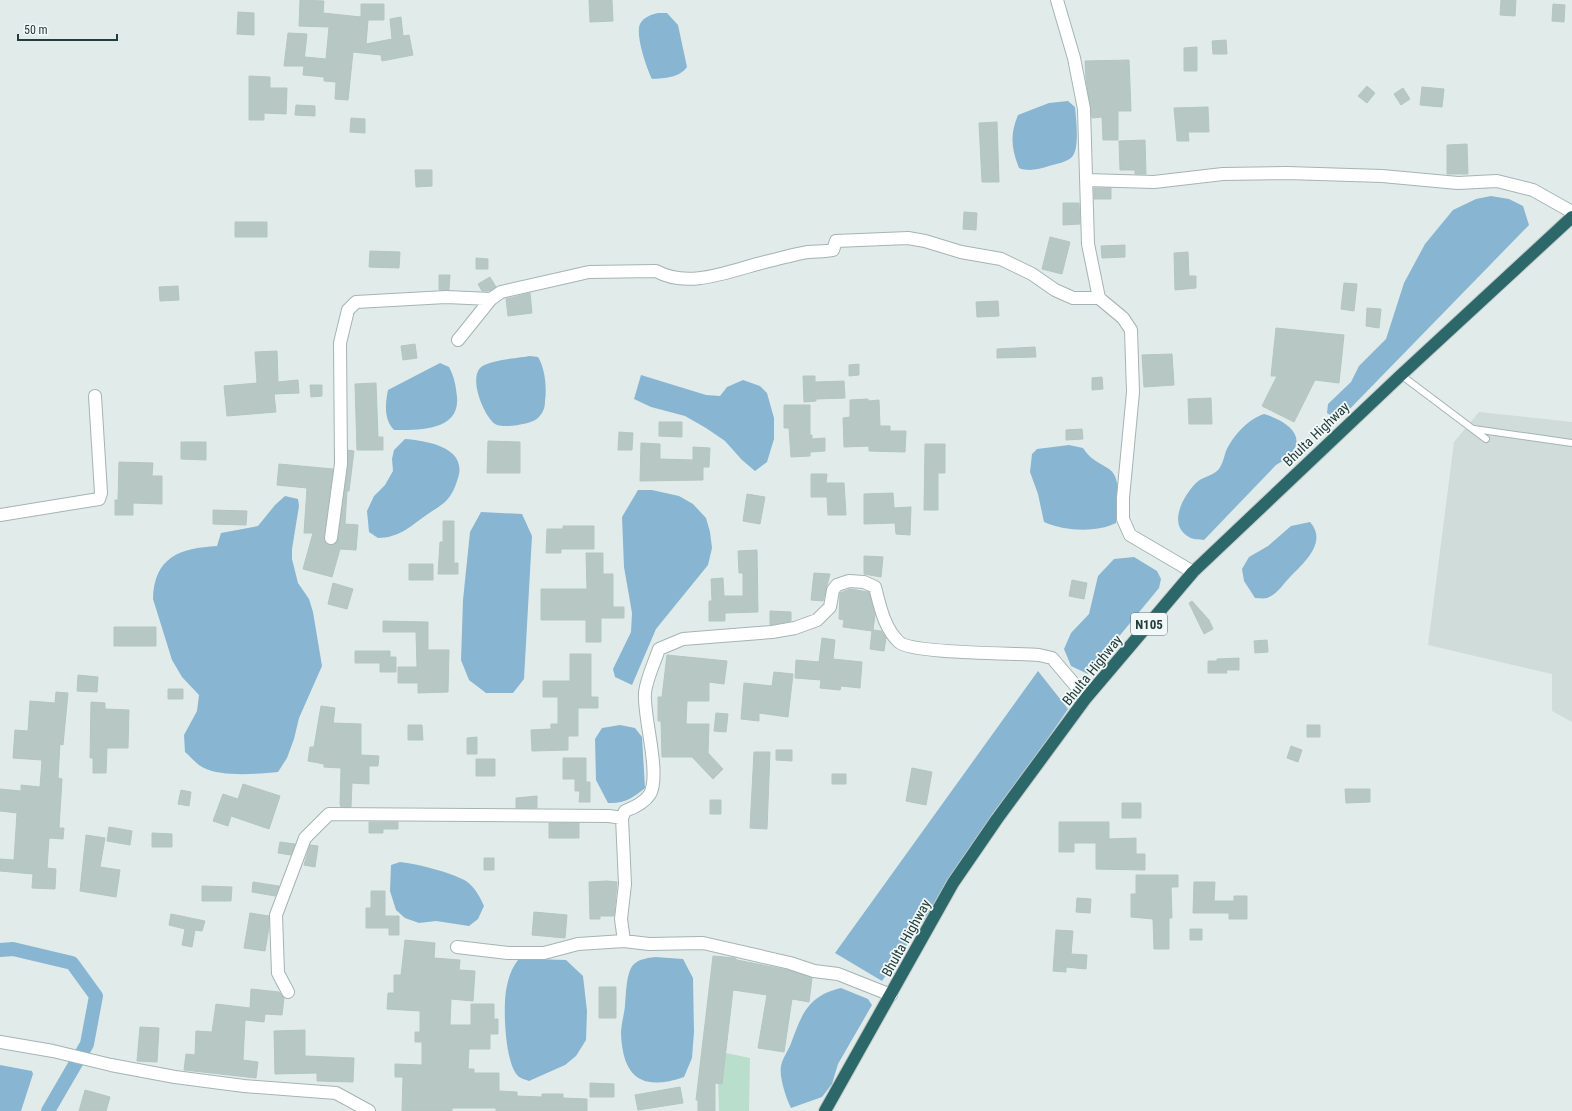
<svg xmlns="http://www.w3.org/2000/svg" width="1572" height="1111" font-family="'Roboto Condensed',sans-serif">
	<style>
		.built { fill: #cfdcd9 }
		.green { fill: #badecc }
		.water { fill: #88b5d2 }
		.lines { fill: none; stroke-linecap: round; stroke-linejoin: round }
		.canal { stroke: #88b5d2; stroke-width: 14 }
		.building { fill: #b6c7c4; stroke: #b3c6c2 }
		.lane-casing { stroke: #a4b4b2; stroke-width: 8 }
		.street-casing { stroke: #a4b4b2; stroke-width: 14 }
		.highway-casing { stroke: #c1c9c8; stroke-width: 14 }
		.lane { stroke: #fff; stroke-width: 6 }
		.street { stroke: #fff; stroke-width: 12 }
		.highway { stroke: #2c686a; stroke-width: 12 }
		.labels { text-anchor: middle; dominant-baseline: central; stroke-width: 3.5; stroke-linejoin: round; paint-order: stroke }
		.shield { fill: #f2f8f7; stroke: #607574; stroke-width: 1 }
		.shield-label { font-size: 13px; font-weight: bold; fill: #213d3c }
		.street-label { font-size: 14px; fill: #213d3c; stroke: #f2f8f7 }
	</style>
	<rect width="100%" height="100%" fill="#e1ecea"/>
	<path class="built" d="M1479,412L1572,422V722L1552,711V674L1428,645L1454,442Z"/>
	<path class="green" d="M717,1051L750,1058L749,1111H719Z"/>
	<path class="water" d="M658,13H667L678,25L687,67C679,78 665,78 652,79C647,69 635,35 640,24C644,17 650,15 658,13Z
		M1068,101L1075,107C1076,119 1080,148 1072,157C1067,162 1056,164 1049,166C1039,169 1029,172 1019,168C1011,148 1010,134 1018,115L1049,103Z
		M1491,196L1509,199L1523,206L1529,225L1339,420L1327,413L1328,404L1351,382L1359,366L1386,339L1404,283L1425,244L1453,210L1476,199Z
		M530,356L538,357C545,368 547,388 545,401C545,408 543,413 538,418C532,424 503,429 495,424C484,416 469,380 480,368C488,360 519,358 530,356Z
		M440,363L449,367C454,376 456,386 457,397C460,431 419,430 394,430C384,420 385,404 388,390Z
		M641,375L706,395L720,396L727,387L743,380L760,386L767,393L774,418V439L767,462L755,471L742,460L725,441L706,428L685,416L651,407L634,399Z
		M1264,414C1296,424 1312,445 1276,465L1204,540C1199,539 1193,540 1189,537C1167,525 1183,496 1196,483C1202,477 1211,476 1217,471C1222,467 1224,457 1226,451C1233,436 1248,419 1264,414Z
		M405,439C429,441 470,448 457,481C455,488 452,494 447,500C441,506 432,511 425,516C410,527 398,538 378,538L369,532L367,511L374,496L385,485L393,471L392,459L394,450Z
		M1069,445L1083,448C1090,459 1098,462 1109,469C1123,478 1117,509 1116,523C1096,533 1064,531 1044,522L1038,494L1030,472L1032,454L1037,449Z
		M638,490H652L679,496L693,504L706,518L710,532L712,548L708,565L656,629L632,685L615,677L613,669L631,632L632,613L624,567L622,517Z
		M285,496L298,499L299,506L292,549V559L298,583L309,599L313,612L322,666L299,718L294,739L287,758L278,772C259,774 221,777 204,768C197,765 191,757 185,752L184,735L197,711L199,695L182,677L172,660L153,599C154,557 180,548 217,546L221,533L258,526L275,505Z
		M481,512L522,514L532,536L524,679L513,693H486L469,680L461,660L463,600L470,532Z
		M1310,522C1328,542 1304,563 1290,577C1283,584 1278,594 1267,598C1264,599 1259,598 1255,598L1244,581L1242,569L1249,557L1268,546L1291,526Z
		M1134,557L1157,571L1161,579L1159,588L1088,674L1071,666L1064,649L1071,633L1089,614L1098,576L1114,559Z
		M1038,671L1068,709L882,981L835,953Z
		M620,725L635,728L642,737L645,788C633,798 624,804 608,803L596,780L595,739L602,728Z
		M400,862C418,864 450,872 466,881C475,887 480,897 484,906L478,919L469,926L436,921L419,923L405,918L396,910L390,891L391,865Z
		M655,957L683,959L693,978L694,1032L692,1058L684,1077C643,1091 623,1079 621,1034C621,1025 624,1015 625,1006C626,996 626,973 633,965C639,959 647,958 655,957Z
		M534,959L566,960L583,976L587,1011L586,1040L576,1056L565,1065L529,1081C526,1080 520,1078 518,1076C505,1064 503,1008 506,991C508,979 511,969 518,960Z
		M841,988L868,999L872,1005L838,1064L832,1084L822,1097L791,1108C786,1098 779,1077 781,1066C782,1060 787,1052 790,1046C801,1017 806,996 841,988Z
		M0,1065L32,1071L33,1074L21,1111H0Z"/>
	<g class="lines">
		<path class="canal" d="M0,950L13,949L72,963L96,996L87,1044L48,1111"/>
	</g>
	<path class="building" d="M300,0L324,1L323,13L361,17V4H384V20H368L366,44L392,39L390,19L401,17L403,36L409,35L413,55L382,61L381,55L353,52L348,100L335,99L336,82L324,81V77L303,75L304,66H284L288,33L307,34L304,61L305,57L326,59L329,27L299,26Z
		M589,0H612L613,21L590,22Z
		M1501,0H1516L1515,16L1500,15Z
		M1553,4L1565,5L1564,22L1552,21Z
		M238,12L254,13V35L237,34Z
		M1226,40L1227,54H1213L1212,41Z
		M1197,47V71H1184V48Z
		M1129,60L1131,111H1118V140H1103L1102,117L1092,118L1086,79L1085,61Z
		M249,76L270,77V88H287L286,114L264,113V120H249Z
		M1367,86L1375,93L1367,103L1358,96Z
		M1422,87L1444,89L1442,107L1420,105Z
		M1403,88L1410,99L1401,105L1394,94Z
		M296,105L315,106V116L295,115Z
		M1208,107L1209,132H1188L1189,141H1177L1174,108Z
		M351,118L365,119V133L350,132Z
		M997,122L999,182H982L979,123Z
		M1145,140L1146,174H1135V170H1120L1119,141Z
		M1467,144L1468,174H1447V145Z
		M415,170H432V186L416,187Z
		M1094,188H1111V199H1094Z
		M1063,203H1079L1080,224L1063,225Z
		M964,212L977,213L976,230L963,229Z
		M235,222H267V237H235Z
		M1050,237L1070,242L1062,274L1042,269Z
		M1125,245V257L1102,258L1101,246Z
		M370,251L400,252L399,268L369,267Z
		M1188,252L1189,276H1196V288L1175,290L1174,253Z
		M476,258L488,259V269H476Z
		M439,275H450L449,290H439Z
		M490,277L496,287L489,291H482L478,284Z
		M1344,283L1357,284L1354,311L1341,309Z
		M178,286L179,300L160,301L159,287Z
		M530,293L532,313L508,316L506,299Z
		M998,301L999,316L977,317L976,302Z
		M1367,308L1381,309L1379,328L1366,326Z
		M1276,328L1344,335L1339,383L1315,380L1294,422L1262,406L1277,376H1271Z
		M415,344L417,358L403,360L401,346Z
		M1035,347L1036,357L997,358V349Z
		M277,351L278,382L298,380L299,393L274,394L276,412L227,416L224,386L257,383L255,352Z
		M1172,354L1174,385L1144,387L1142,355Z
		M859,364V375L849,376V365Z
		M803,376H815V382L844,381L845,398L816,399V401L804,402Z
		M1102,377L1103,389L1092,390V378Z
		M376,383L378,437H383V450H357L355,384Z
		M310,385H322V396L311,397Z
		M1211,398L1212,424H1189L1188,399Z
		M868,399V401L879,400L880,426H890V431H906L905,452L869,451V446L844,447L843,418L850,417V400Z
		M784,405H810V435H812V439L825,438V451L810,452V456L791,457L789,428H784Z
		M659,422H682V437L659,436Z
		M1082,429L1083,439L1066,440V430Z
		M619,432L633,433L632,450H618Z
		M488,441L520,442V473H487Z
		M181,442H206V460L181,459Z
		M641,443L660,444V459L693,460V447L710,448L709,467H703V480L640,481Z
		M925,444H945V473H938V510H924Z
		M348,450L354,451L349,491H347L345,524L358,525L356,550L340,549L332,577L303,569L313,533H304L307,488L277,485L279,464L333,469L324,537L326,544L333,545L338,539L348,465Z
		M119,462L153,463L152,476H162V504L133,503V515H115V500H118Z
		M811,474H827L826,483H844L846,515H828L827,497H811Z
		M893,493L894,508L911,507L910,535L896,534L895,523L864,524V494Z
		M747,494L765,497L760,524L743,521Z
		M213,510L247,511L246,525L213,524Z
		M443,521H454V563H458V574H438L440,542H443Z
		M563,526H594V549H561V553H546L547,529H563Z
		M757,550L758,612L725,613V621H709V601H712L711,579L723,578L724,596H743V573H739L738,551Z
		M586,553H603V574H613V607H624V618H601V642H586V620H541V589H587Z
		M864,556L883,557L881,577L864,574Z
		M409,564H433V580H409Z
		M814,573L830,574L823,601L811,600Z
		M1072,580L1087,583L1084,599L1069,596Z
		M333,583L353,589L347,609L328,604Z
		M850,589L869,592L875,615L873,630L881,631L886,638L884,651L870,649L872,631L843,627L844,620L839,619L840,593Z
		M1192,601L1209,620L1213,629L1204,634L1189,603Z
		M770,611L791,612V621L770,625Z
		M383,621L428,622V650H449L448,692L418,693V683H398V667H417L416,632H383Z
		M114,627H156V646H114Z
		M822,638L835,640L833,659L862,662L860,688L841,686L840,690L820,688L821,680L795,678L796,660L819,662Z
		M1267,640L1268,652L1255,653L1254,641Z
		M355,651H390V657H396V672H380V663H355Z
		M570,654H591V697H598V708H578V736H568V750L532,751L531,730L551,729V724H558V697H543V681H570Z
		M667,655L727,661L724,684L709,682V701H687L686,724H709L708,753L723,769L713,779L692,757H662L661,721H658V697H662Z
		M1239,658V670H1226L1227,673H1208V661H1217V659Z
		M774,672L793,674L788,717L759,713V721L741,719L744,683L772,686Z
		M78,675L98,677L97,692L77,691Z
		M168,689H183V699H168Z
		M56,692L68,693L63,745L60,744L58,778L62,779L59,828H64L63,839L49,838L47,868L56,869L55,889L32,888L33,874L0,871V859L14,860L17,813L0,811V789L21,791V785L40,787L42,760L13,758L15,730L28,731L30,701L55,703Z
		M91,702L105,703V709L129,710L128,748H107L106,773H93V758H90Z
		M321,706L335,708L333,723L361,724V755L379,756L378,766H369V784L352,783L351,807H341L340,804L341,768L324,767V764L308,761L310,747H314Z
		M716,713L728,714L726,732L714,731Z
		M408,725H422L423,740H408Z
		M1307,725H1320V737H1307Z
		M477,737V754H467V738Z
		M1291,746L1302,750L1298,762L1287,758Z
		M776,750H792V761L776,760Z
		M754,752H770L767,829L750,828Z
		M563,758H586V782H590V802H579L580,791H575V779H563Z
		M476,759H495V776H476Z
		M912,768L932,772L926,805L906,801Z
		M832,774H846V784H832Z
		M243,784L280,796L269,829L231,816L228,826L213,821L223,794L238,799Z
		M1345,789H1370V802L1346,803Z
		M181,790L191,792L189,806L178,804Z
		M537,796V808H516V798Z
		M710,800H721V814H710Z
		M1122,803H1141V818H1122Z
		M369,822H398V829H383V833H369Z
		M1059,822H1109V839L1136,838V854H1145V870L1096,869V843H1074V852H1059Z
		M549,823H579V838H549Z
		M109,827L132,831L130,845L107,841Z
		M152,833L172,834V847H152Z
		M86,835L105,838L100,867L120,870L116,897L80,891Z
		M280,842L295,844L291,855L278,853Z
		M310,845L318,846L315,867L304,865Z
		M484,858H494V870H484Z
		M1136,875H1178V887H1171L1172,918H1169V949H1154L1153,919L1131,917V894H1136Z
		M607,881L617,882L614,916H600V919H590L589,882Z
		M253,882L279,886L275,896L252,892Z
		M1194,882H1215L1214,901H1234V896H1247V919H1229V913H1193Z
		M202,886L232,887L231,901H202Z
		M371,891H385V916H399V935H389V928H366V908H371Z
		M1077,898L1091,899L1090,913L1076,912Z
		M534,912L567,915L565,938L532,935Z
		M250,913L269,916V927L265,951L244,948Z
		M171,914L205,921L202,931L195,930L192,947L182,945L185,929L169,925Z
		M1190,929H1202V940H1190Z
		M1056,930L1073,931L1071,954L1087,955L1086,969L1066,967V972L1053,971Z
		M405,940L435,943L434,958L460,960L459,970L475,971L473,1001L451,999L450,1025H471V1004H494V1019H498V1034H490V1049H469L468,1069H474V1073H499V1091L517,1092V1096L542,1097V1094H563V1098L587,1099V1111H496V1108H452V1111H402L403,1077H395V1064L422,1065V1042H415V1032H420V1011L387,1009L388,993H394V975H401Z
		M713,956L735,958L737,960L788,970L812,978L809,1002L792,999L784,1052L758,1048L767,995L733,990L722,1084L715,1083V1111H698V1100H696Z
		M599,987H616V1018H599Z
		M251,989L279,992L284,998L282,1015L265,1014L264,1022L245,1020L243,1060L258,1062L256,1078L184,1070L186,1054L195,1055L196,1031L212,1032L216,1004L250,1008Z
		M140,1027L159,1028L157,1062L137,1061Z
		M305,1030V1056L354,1058L353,1082L317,1081V1073L275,1074L274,1031Z
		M590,1083L614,1084V1097H590Z
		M680,1087L683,1103L638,1110L635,1095Z
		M85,1090L110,1097L106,1111H79Z"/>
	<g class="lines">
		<g class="lane-casing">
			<path id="lane" d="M1401,375L1486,439
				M1474,429L1572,443"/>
		</g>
		<g class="street-casing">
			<path id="street" d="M1057,0L1074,58L1084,109L1088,244L1099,298L1123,318L1131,330L1133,392L1123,498V519L1130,535L1193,572
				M1086,180L1154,182L1223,174L1287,173L1382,176L1458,183L1497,181L1533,190L1572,212
				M458,340L491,299L501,292L589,272L656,271C691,290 733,269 769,261C782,258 795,254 808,252C816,251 825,252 833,250L836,241L908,238L925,241L961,252L1001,259L1032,274L1055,290L1073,298H1099
				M0,515L99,499L101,493L95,396
				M331,538L341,464L340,343L348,310L356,302L446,297L491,299
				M624,941L621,919L625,884L622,818L625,811C633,808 645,802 650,794C661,774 643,716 645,693C646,680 655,661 659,649L683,639L772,632L795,628L817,620L830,607L833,590L837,585L849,581L864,582L875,587C880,606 884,628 899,642C912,654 1016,653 1039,655L1052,658L1086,698
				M457,947L508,953H544L578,944L624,941L649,944L703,943L790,963L814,971L838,974L891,995
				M288,992L278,973L276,915L305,838L329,814L609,816L622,818
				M0,1042L53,1051L111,1065L175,1077L244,1086L336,1093L369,1111"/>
		</g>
		<g class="highway-casing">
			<path id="highway" d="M825,1111L953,883L997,819L1086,698L1193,572L1401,375L1572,217"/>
		</g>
		<use href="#lane" class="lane"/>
		<use href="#street" class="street"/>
		<use href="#highway" class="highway"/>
	</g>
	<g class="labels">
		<rect class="shield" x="1131" y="613" width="36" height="22" rx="3"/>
		<g class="shield-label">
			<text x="1149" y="624">N105</text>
		</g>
		<g class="street-label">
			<text transform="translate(1316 434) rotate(-44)">Bhulta Highway</text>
			<text transform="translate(1092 670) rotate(-51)">Bhulta Highway</text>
			<text transform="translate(906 938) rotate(-61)">Bhulta Highway</text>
		</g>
	</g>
	<path d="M18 34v6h99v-6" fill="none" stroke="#213d3c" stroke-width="2"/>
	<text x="24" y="34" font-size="12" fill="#213d3c" stroke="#f2f8f7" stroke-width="3" paint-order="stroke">50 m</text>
</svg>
